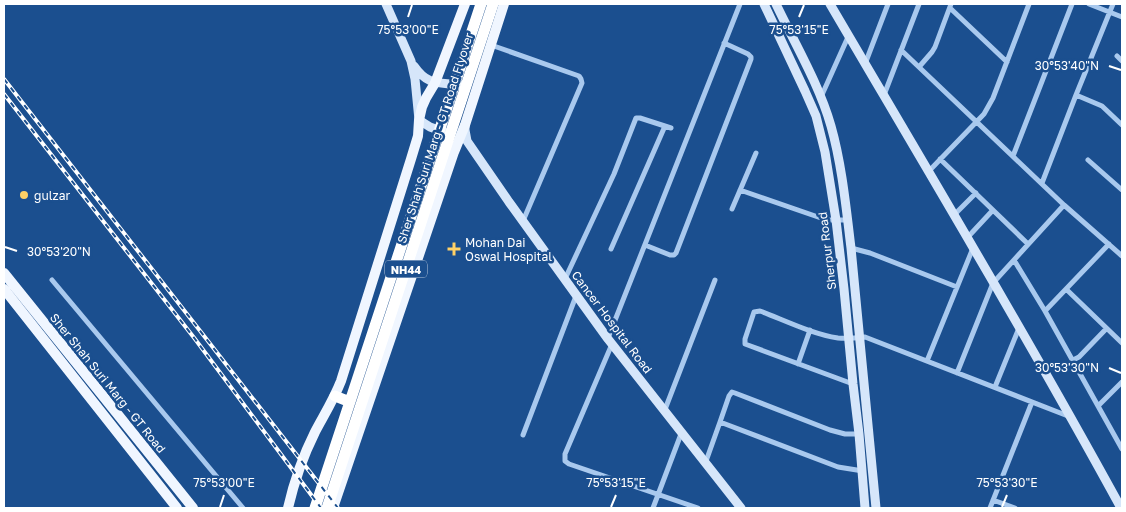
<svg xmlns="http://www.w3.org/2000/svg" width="1126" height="512" font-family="'Golos Text',sans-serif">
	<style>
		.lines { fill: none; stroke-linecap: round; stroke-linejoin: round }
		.street { stroke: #a9c9ee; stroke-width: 5 }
		.secondary { stroke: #d6e6fa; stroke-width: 9 }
		.primary { stroke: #f0f6ff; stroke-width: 10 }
		.highway { stroke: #fff; stroke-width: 11 }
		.rail-casing { stroke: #fff; stroke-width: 4 }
		.rail { stroke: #1b4f8f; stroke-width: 2; stroke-dasharray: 5.5; stroke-linecap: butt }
		.ticks { fill: none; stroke: #fff; stroke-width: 2 }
		.poi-dot { fill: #ffd166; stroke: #1b4f8f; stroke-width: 2 }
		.labels { text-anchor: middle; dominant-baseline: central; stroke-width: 5; stroke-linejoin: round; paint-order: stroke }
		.shield { fill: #1b4f8f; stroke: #bbcadd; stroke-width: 1 }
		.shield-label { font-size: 11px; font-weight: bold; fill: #fff }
		.street-label { font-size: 12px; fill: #fff; stroke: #1b4f8f }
		.poi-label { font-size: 12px; fill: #fff; stroke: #1b4f8f; text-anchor: start }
		.ticks-label { font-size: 12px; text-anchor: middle; fill: #fff; stroke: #1b4f8f; stroke-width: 5; stroke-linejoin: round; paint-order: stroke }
	</style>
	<rect width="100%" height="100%" fill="#1b4f8f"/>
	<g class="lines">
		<path class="street" d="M1089,4L1122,17
			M950,8L1007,62
			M491,45L579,76L581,79L582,83L523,221
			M901,50L1064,205L1122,256
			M1117,56L1122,61
			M865,64L888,4
			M919,67L932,52L935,47L951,4
			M884,95L919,4
			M1076,95L1113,4
			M821,97L848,37
			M1013,156L1072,4
			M940,159L1028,244
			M1088,160L1122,190
			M929,171L984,114L993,98L1029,4
			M1042,183L1076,95L1102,106L1122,125
			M740,190L821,218L829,220H848
			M732,209L756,153
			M954,215L976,193
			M967,238L993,210
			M645,245L670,255H674L676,253L751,59V57L748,54L724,43
			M851,248L870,253L957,287
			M611,249L665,126
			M1014,260L1045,311L1122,449
			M565,279L614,174L636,118H640L671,128
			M52,280L243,508
			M1066,289L1122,343
			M1045,311L1109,244
			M608,338L740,4
			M612,344L565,454V461L569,464L698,508
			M1073,360L1079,357L1106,329
			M927,361L973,248
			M798,364L810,330
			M957,373L993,283L1064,205
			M853,384L745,344V339L754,312L760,311C784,320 812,334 838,338C847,339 856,338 865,337L1068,416
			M995,387L1019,328
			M1098,406L1122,382
			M664,412L715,280
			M859,434H845L830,430L735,393L732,392L729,396L720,422L838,467L863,471
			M523,435L576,296
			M705,464L720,422
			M993,500L1015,508
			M653,508L681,434
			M990,508L1032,402"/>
		<path class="secondary" d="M386,4L411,61L415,79L419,120L430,127L444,132
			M764,4L805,91L816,116L825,152L836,220L844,289L853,384L859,434L865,508
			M776,4C795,44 819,84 831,126C842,165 846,207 851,248L876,508
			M830,4C928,171 1028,338 1121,508
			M414,66C428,86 438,82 459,85
			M465,125V130L467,141L509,202L608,339L741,508"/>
		<path class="primary" d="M4,273L193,508
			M4,289L177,508
			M288,508C294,482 303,456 315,432C324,415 334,399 341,381L411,159L418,136L419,120L422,107L426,98L435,83L465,4
			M333,508L454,152L465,125L504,4"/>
		<path class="highway" d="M335,396L350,402
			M315,508L481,4
			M327,508L493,4"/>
		<g class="rail-casing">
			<path id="rail" d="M4,79L338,508
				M4,94L195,339L321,508"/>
		</g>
		<use href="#rail" class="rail"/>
	</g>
	<path class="ticks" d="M408,17L412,5M799,17L804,5M1109,66L1121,70M5,247L17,251M1109,368L1121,373M220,507L224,495M611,507L616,495M1002,507L1007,495"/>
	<g class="poi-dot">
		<circle cx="24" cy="195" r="5"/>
		<path d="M451.5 241.5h5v5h5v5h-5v5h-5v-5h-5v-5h5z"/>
	</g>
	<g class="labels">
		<rect class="shield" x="385" y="260.5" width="42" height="17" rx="4"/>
		<g class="shield-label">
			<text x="406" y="269">NH44</text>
		</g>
		<g class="street-label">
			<text transform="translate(435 138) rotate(-72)">Sher Shah Suri Marg - GT Road Flyover</text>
			<text transform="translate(827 251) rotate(-97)">Sherpur Road</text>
			<text transform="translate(612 322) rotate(53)">Cancer Hospital Road</text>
			<text transform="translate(108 383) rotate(51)">Sher Shah Suri Marg - GT Road</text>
		</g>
		<g class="poi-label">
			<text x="34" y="195">gulzar</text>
			<text x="465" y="242">Mohan Dai<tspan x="465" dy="14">Oswal Hospital</tspan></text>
		</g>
	</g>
	<g class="ticks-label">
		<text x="799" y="34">75°53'15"E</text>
		<text x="408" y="34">75°53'00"E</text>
		<text x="1067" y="70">30°53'40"N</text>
		<text x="59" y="256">30°53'20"N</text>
		<text x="1067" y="372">30°53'30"N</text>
		<text x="224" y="487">75°53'00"E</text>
		<text x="616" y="487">75°53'15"E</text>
		<text x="1007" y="487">75°53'30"E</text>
	</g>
	<rect width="1126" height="512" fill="none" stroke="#ffffff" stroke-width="10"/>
</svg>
